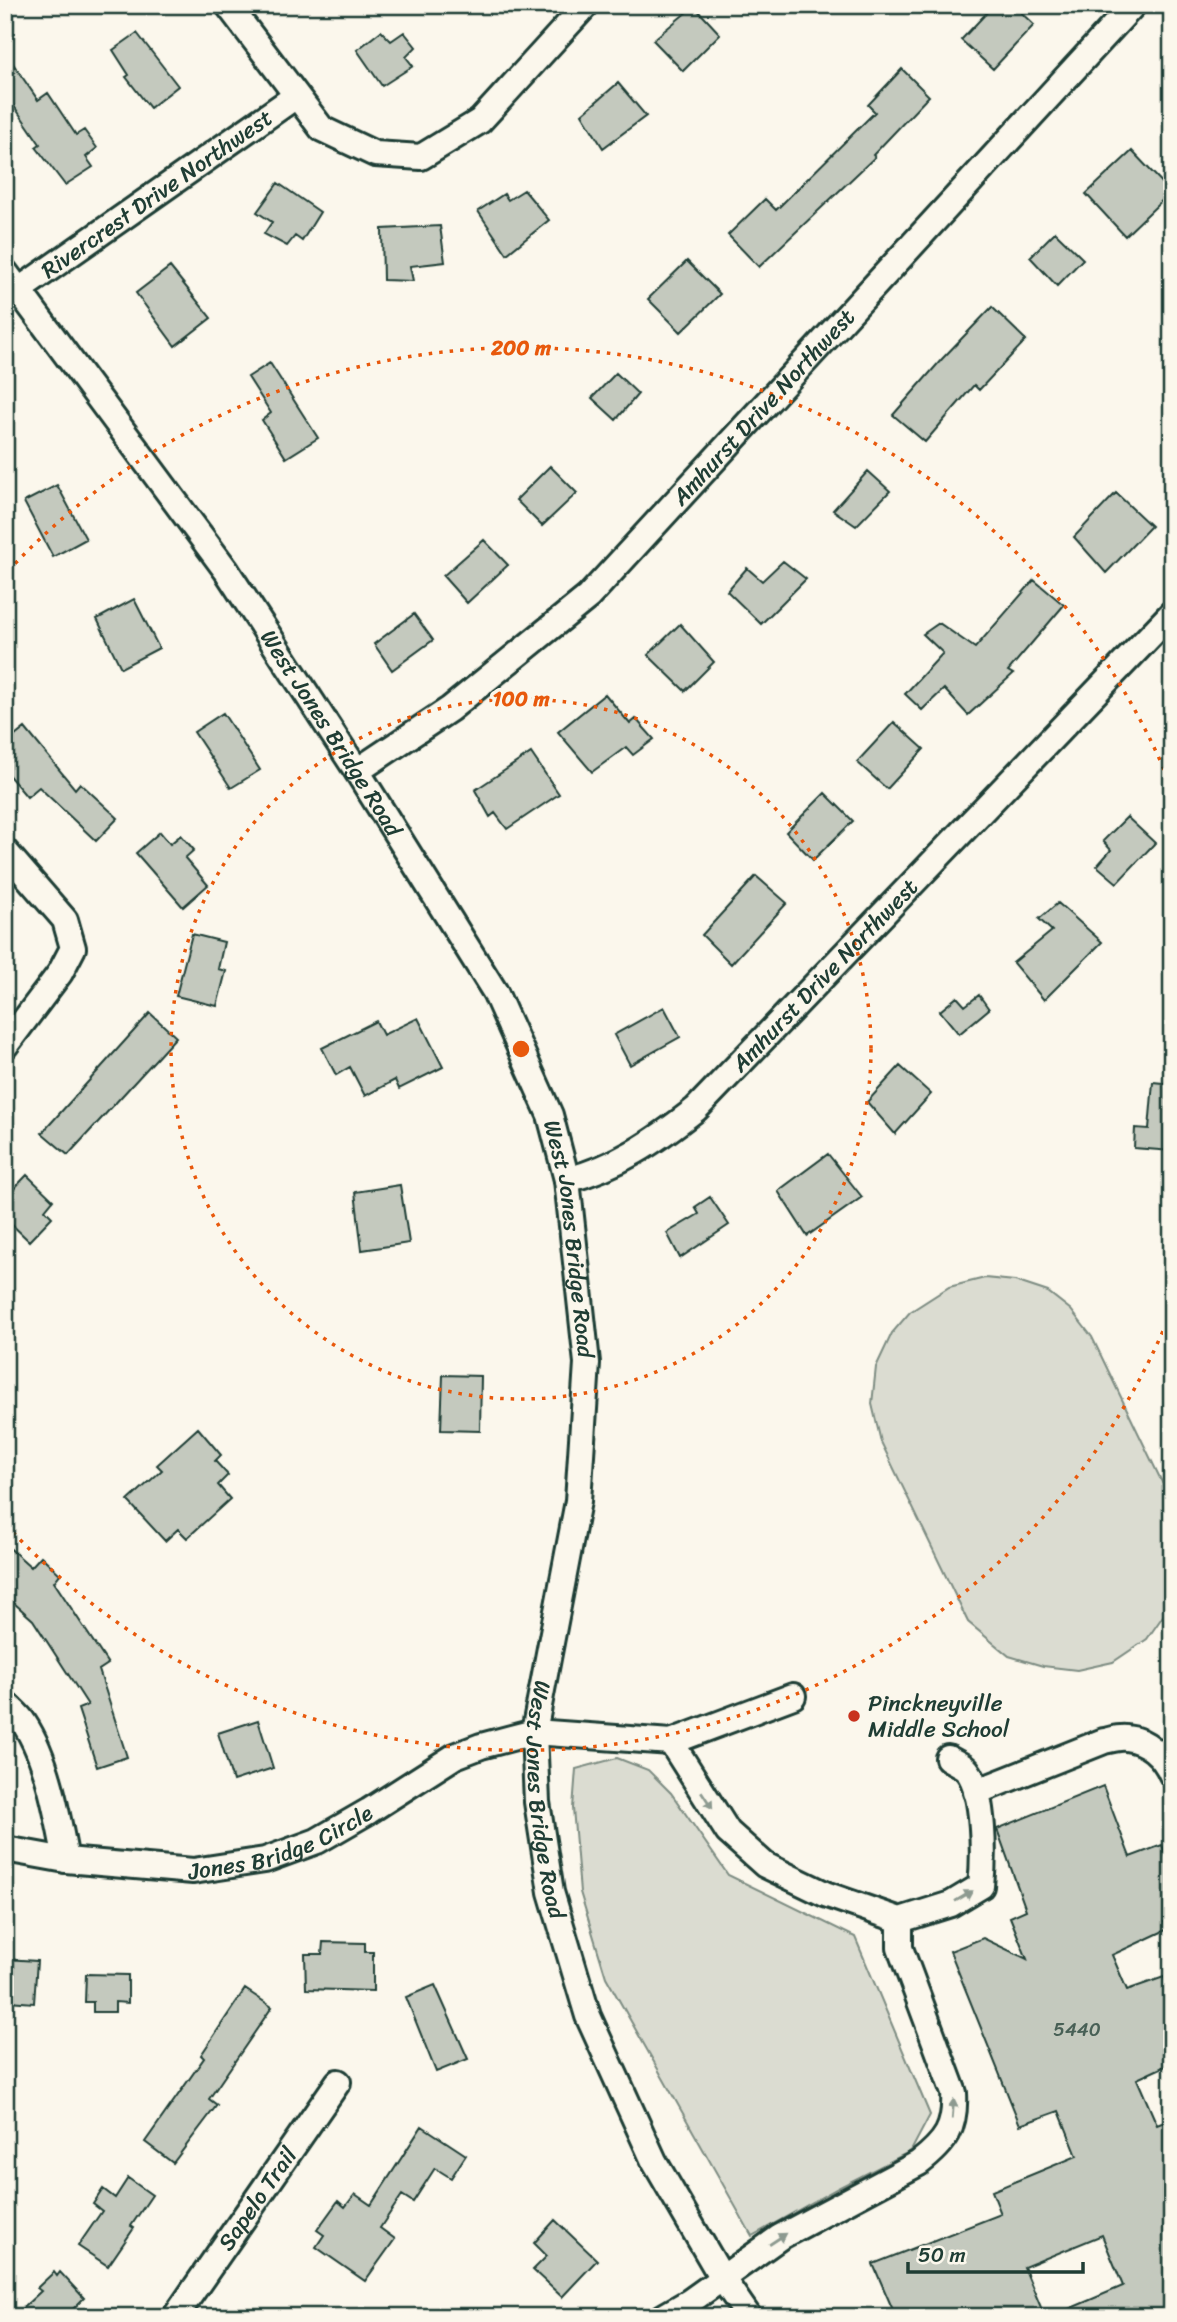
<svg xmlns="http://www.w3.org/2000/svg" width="1177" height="2322" font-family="Sriracha,sans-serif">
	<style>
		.green { fill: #dbdcd1; stroke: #7d8c82; stroke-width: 2 }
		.building { fill: #c4c9be; stroke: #1f3d34; stroke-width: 2 }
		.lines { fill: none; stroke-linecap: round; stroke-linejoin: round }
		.minor-casing { stroke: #1f3d34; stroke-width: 30 }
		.minor { stroke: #fbf7ec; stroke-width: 24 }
		.oneway { fill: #8d9a90 }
		.ring { fill: none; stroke: #e8590c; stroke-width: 3.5; stroke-dasharray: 3.5 7 }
		.poi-dot { fill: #c8321e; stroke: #fbf7ec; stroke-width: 2.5 }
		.labels { text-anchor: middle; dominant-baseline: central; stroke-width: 7; stroke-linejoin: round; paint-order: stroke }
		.number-label { font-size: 19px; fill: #486056 }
		.street-label { font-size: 23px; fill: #1f3d34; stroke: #fbf7ec }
		.poi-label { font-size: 23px; fill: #1f3d34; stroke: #fbf7ec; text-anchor: start }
		.centre { fill: #e8590c; stroke: #fbf7ec; stroke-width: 3.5 }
		.ring-label { font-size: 21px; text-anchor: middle; font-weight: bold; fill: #e8590c; stroke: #fbf7ec; stroke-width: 7; stroke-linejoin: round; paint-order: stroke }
	</style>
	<rect width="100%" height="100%" fill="#fbf7ec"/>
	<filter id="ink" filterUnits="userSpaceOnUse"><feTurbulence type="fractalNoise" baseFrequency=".0143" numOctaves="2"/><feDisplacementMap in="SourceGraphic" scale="14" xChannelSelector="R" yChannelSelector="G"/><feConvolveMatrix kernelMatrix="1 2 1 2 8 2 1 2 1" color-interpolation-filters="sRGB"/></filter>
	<g filter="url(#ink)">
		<path class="green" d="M985,1278L1015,1281L1048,1292L1071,1310L1092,1337L1172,1503V1603L1147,1639L1113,1662L1077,1670L1043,1666L1009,1656L968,1622L881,1442L872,1404L876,1367L892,1333L910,1312L949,1287Z
			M617,1758L648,1770L671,1793L728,1875L855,1937L930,2115L911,2151L838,2188L752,2236L606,1977L580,1892L573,1808L576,1769Z"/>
		<path class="building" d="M994,5H1013L1034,25L993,69L961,40Z
			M694,6L720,34L683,71L653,40Z
			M381,31L391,41L404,32L416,47L406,57L413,66L382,86L357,50Z
			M137,33L178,86L150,108L126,77L129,75L113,50Z
			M5,52L38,100L48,93L76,135L84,130L97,148L86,157L93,167L65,185L36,147L40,144L5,93Z
			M902,69L929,96L873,155L875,157L759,267L728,235L765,199L776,210L875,112L868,105Z
			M618,83L646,116L603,148L582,114Z
			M1132,151L1171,192L1125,236L1086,194Z
			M278,183L320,212L302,241L295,236L287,246L264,234L272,222L257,212Z
			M524,190L549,220L507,254L478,211L504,194L508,200Z
			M440,226L445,262L410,266L413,281L383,280L382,229Z
			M1055,232L1083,259L1057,286L1030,257Z
			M687,261L720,294L681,332L648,299Z
			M170,267L211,318L175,346L136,293Z
			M992,307L1026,340L979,390L974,385L925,442L893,415L942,359Z
			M270,363L318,438L286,458L262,420L271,413L248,377Z
			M616,373L638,394L616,420L592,398Z
			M550,466L577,493L542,526L516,500Z
			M868,471L890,491L856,526L833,510Z
			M57,485L86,539L53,557L24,502Z
			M1116,493L1151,526L1106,573L1074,537Z
			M484,540L508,565L467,603L443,576Z
			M783,561L806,579L761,624L727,591L747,568L762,581Z
			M1034,580L1064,605L1008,671L1013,674L968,715L944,689L922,710L905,694L943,653L923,634L939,623L975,648Z
			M134,599L159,648L121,668L97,619Z
			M414,614L433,640L392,670L374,644Z
			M680,624L714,662L685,691L648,655Z
			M605,694L630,724L636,719L654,739L633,755L626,747L592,772L558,732Z
			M223,713L260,770L231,788L194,732Z
			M894,722L924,749L887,789L857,762Z
			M25,728L75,789L80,783L118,818L96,841L39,787L27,797L5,771V744Z
			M531,753L559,794L507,829L495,813L490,817L475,790Z
			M825,793L853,821L813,860L786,832Z
			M1127,817L1155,843L1117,883L1097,866L1111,850L1103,841Z
			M160,832L170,844L181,835L194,850L185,858L208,885L183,907L136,853Z
			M756,876L787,903L731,964L702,935Z
			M1058,903L1102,942L1044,1000L1013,963L1052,931L1039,919Z
			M192,934L224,942L218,969L226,971L217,1006L176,996Z
			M979,995L989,1009L959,1034L940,1011L957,997L965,1006Z
			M664,1007L680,1037L630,1065L614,1035Z
			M150,1013L176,1037L68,1155L42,1133Z
			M418,1018L443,1067L399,1089L395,1080L365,1096L350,1067L336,1075L322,1048L376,1021L383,1035Z
			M900,1066L931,1094L895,1134L867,1102Z
			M1153,1082L1172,1084V1151L1134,1148L1135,1128L1149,1129Z
			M828,1154L862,1197L807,1236L778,1191Z
			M27,1175L53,1200L45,1210L52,1217L29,1241L5,1218V1198Z
			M400,1185L409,1243L362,1250L355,1192Z
			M710,1197L729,1225L680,1258L667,1233L699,1214L695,1207Z
			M443,1375L481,1376L480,1431L441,1430Z
			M198,1428L221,1455L215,1461L228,1475L218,1485L230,1499L187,1538L178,1529L165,1541L128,1501L162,1470L157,1465Z
			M5,1544L31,1567L41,1556L60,1574L54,1582L108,1664L99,1670L127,1757L97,1767L78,1709L88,1705L33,1620L5,1595Z
			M258,1720L273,1768L233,1781L218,1733Z
			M1103,1786L1130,1857L1162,1845L1172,1871V1919L1164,1922L1168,1929L1112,1955L1127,1990L1164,1977L1172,1995V2063L1137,2079L1157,2125L1172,2119V2317H1050L1123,2286L1102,2235L1024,2267L1045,2317H896L873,2264L1001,2214L992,2191L1077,2156L1059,2111L1020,2125L950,1951L983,1938L1027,1959L1010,1917L1026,1910L997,1829Z
			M323,1942L365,1943V1952H373V1991L306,1989L305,1954H322Z
			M5,1959L37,1961L34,2003L9,2001V1991H5Z
			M86,1974L128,1975V2003L115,2002V2012H93V2002H85Z
			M435,1985L468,2059L436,2072L406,1997Z
			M245,1989L272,2007L209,2099L217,2105L173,2163L145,2142L204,2058L201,2055Z
			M422,2126L466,2155L451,2178L435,2168L413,2202L402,2195L380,2228L395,2239L365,2281L316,2247L324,2235L317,2230L338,2201L345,2207L355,2194L371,2205Z
			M128,2178L152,2195L131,2226L134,2228L108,2266L78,2246L102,2211L93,2204L103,2189L115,2198Z
			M555,2220L597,2260L562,2297L533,2270L547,2256L534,2243Z
			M54,2272L57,2276L60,2272L84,2298L65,2317H13L41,2291L37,2288Z"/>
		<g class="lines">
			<g class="minor-casing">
				<g id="minor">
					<path d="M228,5L322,129L375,154L421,157L480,121L586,5"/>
					<path id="s1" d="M5,272L226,570L357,771L495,992L550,1115L567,1180L587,1363L578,1501L534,1732L537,1802L551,1892L588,2016L654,2161L722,2278L749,2317"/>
					<path id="s2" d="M19,290L296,96"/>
					<path id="s3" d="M357,771L450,709L588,597L1133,5"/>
					<path d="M5,851L65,920L73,948L60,973L5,1046"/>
					<path id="s4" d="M567,1180C619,1166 654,1142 696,1109L1172,613"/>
					<path d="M5,1703C11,1709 20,1716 24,1723C48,1759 58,1818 66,1860"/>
					<path d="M671,1742L728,1832L765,1865L825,1894L900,1920L951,1904L981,1886C984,1859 985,1793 967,1770C963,1765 954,1762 948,1758"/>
					<path d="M976,1792L1104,1741C1110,1740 1119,1737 1126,1738C1147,1740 1164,1756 1172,1775"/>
					<path id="s5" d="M5,1849L66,1860L193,1871L265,1860L317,1841L369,1811L455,1756L481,1746L534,1732L671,1742L793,1696"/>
					<path id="s6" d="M175,2317L338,2082"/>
					<path d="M663,2317L689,2302L780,2237L919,2163C946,2142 956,2128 954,2093L900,1948V1920"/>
				</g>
			</g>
			<use href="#minor" class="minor"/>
		</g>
		<defs><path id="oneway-solid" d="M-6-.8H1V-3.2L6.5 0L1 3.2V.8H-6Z" transform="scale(1.75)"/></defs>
		<g class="oneway">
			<use href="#oneway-solid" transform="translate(707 1800) rotate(57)"/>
			<use href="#oneway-solid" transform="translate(964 1896) rotate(-31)"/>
			<use href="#oneway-solid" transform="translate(953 2109) rotate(-86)"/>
			<use href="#oneway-solid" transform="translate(778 2239) rotate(-33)"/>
		</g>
	</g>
	<g class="ring">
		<circle cx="521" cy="1049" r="350"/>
		<path d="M1171 1312A701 701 0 0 1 8 1527M8 571A701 701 0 0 1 1171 786"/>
	</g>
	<circle class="poi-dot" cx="854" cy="1716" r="7"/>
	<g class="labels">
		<g class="number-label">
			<text x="1077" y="2029">5440</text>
		</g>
		<g class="street-label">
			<text stroke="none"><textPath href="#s2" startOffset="168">Rivercrest Drive Northwest</textPath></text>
			<text stroke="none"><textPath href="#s3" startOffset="548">Amhurst Drive Northwest</textPath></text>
			<text stroke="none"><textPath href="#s1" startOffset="565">West Jones Bridge Road</textPath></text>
			<text stroke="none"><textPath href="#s4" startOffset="334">Amhurst Drive Northwest</textPath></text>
			<text stroke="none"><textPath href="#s1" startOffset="1132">West Jones Bridge Road</textPath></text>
			<text stroke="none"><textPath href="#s1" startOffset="1699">West Jones Bridge Road</textPath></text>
			<text stroke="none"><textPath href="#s5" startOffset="282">Jones Bridge Circle</textPath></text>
			<text stroke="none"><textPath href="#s6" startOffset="144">Sapelo Trail</textPath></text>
		</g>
		<g class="poi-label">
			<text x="868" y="1703">Pinckneyville<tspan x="868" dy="26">Middle School</tspan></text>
		</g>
	</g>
	<circle cx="521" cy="1049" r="10" class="centre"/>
	<g class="ring-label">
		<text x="521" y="355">200 m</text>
		<text x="521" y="706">100 m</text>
	</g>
	<rect width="1177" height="2322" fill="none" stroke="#fbf7ec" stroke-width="28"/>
	<rect x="14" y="14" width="1149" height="2294" fill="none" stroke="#1f3d34" stroke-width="2.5" filter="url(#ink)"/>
	<path d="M908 2262v10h175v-10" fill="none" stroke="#1f3d34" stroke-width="3.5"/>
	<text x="918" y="2262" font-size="21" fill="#1f3d34" stroke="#fbf7ec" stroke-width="5" paint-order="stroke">50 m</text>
</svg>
